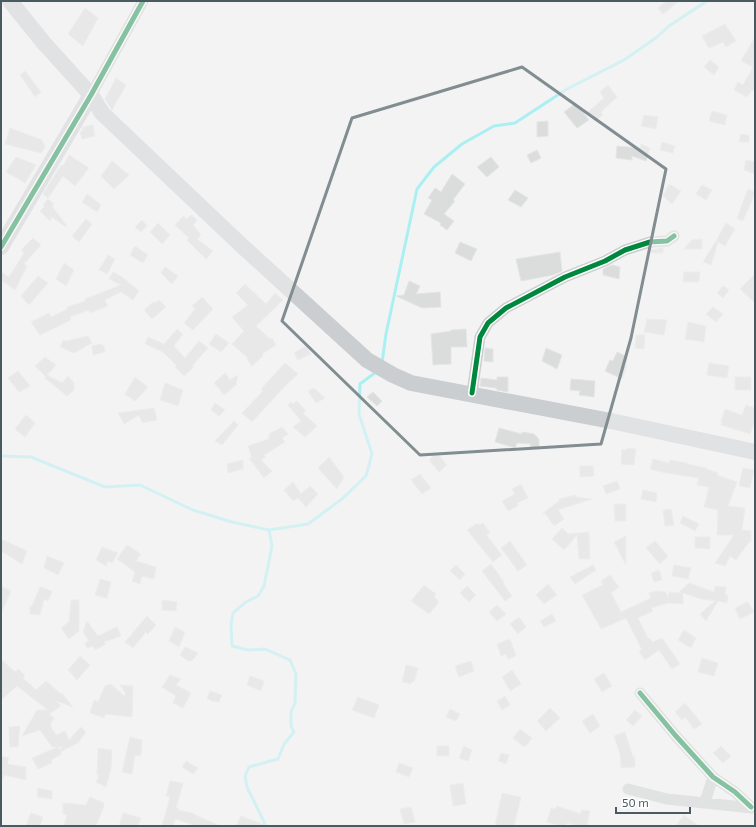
<svg xmlns="http://www.w3.org/2000/svg" width="756" height="827" font-family="'Exo 2',sans-serif">
	<style>
		.lines { fill: none; stroke-linecap: round; stroke-linejoin: round }
		.stream { stroke: #aaf0f2; stroke-width: 3 }
		.building { fill: #dbdcdc; stroke: #e5e5e6 }
		.street { stroke: #cacecf; stroke-width: 11 }
		.secondary { stroke: #caced1; stroke-width: 16 }
		.cycleway-casing { stroke: #fff; stroke-width: 8 }
		.cycleway { stroke: #00873e; stroke-width: 5 }
		.marked { fill: none; stroke: #828d91; stroke-width: 3; stroke-linejoin: round }
	</style>
	<rect width="100%" height="100%" fill="#f4f3f3"/>
	<g class="lines">
		<path class="stream" d="M382,363L386,334L417,189L434,167L462,144L494,126L515,123L567,89L624,60L657,37L669,26L707,1
			M1,456L31,457L105,487L140,485L193,510L232,522L269,530L272,546L264,586L258,596L246,602L233,613L231,624L232,646L248,650L265,649L290,660L296,674L295,703L291,712V726L294,732L284,744L278,759L249,767L245,776L247,787L266,826
			M269,530L308,524L342,499L366,476L372,454L359,414L360,384L376,372"/>
	</g>
	<path class="building" d="M666,1H679L663,14L658,8Z
		M85,8L98,18L83,46L68,34Z
		M725,24L736,41L726,47L723,42L709,48L702,36Z
		M755,37V91L752,90L747,97L734,90L738,82L743,85L753,67L741,61Z
		M710,60L719,67L714,75L704,67Z
		M25,71L41,92L35,97L20,75Z
		M116,78L126,85L112,110L105,99Z
		M608,85L617,97L601,112L603,115L595,121L588,112L604,98L600,92Z
		M576,103L589,120L577,128L564,112Z
		M712,111L727,115L725,125L709,121Z
		M644,115L658,117L656,129L641,126Z
		M548,121V136L537,137V122Z
		M93,125L95,136L82,139L80,132L82,131L83,127Z
		M10,128L42,140L45,147L41,153L5,144Z
		M741,134L749,135V142H739Z
		M662,142L675,146L673,153L660,150Z
		M641,144L650,148L646,161L632,156V160L616,158L617,146L640,148Z
		M537,150L541,158L531,163L527,155Z
		M69,155L89,168L75,186L63,176L48,198L43,194L61,165L63,166Z
		M16,157L36,165L25,183L6,172Z
		M491,157L499,167L487,177L477,167Z
		M746,160L755,162V174L744,170Z
		M112,161L129,175L114,189L101,176Z
		M452,174L465,184L453,200L455,201L444,214L454,221L447,230L440,225L441,223L424,214L432,200L428,198L435,188L441,192Z
		M669,184L681,191L672,204L663,196Z
		M702,185L712,190L706,200L696,194Z
		M748,189L755,192V193L743,221L737,218Z
		M515,190L528,198L521,207L508,200Z
		M87,194L101,205L97,212L82,202Z
		M48,199L54,204L52,206L67,226L66,227L52,217L50,221L40,211L45,206L43,205Z
		M191,215L197,220L193,225L201,235L197,239L213,251L206,259L187,240L189,238L175,225L183,216L187,219Z
		M86,219L92,224L79,242L72,236Z
		M142,220L147,226L141,232L135,227Z
		M158,223L170,235L162,244L150,232Z
		M726,223L735,229L725,246L716,241Z
		M33,238L41,245L24,264L27,266L15,290L1,280V272L9,277L24,253L21,250Z
		M702,239V249H684L692,240Z
		M460,242L477,249L471,261L455,253Z
		M715,242L718,243L711,265L703,262Z
		M135,246L148,255L143,263L130,255Z
		M663,248V253H649L650,250Z
		M560,252L562,271L553,275L521,281L516,259Z
		M108,255L115,259L107,274L99,270Z
		M64,263L74,270L66,286L56,279Z
		M612,265L620,267L619,279L603,275V269Z
		M165,267L178,276L172,284L161,273Z
		M113,272L122,277L139,291L133,300L121,292L105,300L108,306L90,313L89,310L70,317L71,320L40,335L31,322L49,313L51,317L68,309L67,307L86,301L85,299L121,285L109,279Z
		M684,272H700L699,282H683Z
		M755,274V303L740,289Z
		M38,276L48,283L29,305L21,296Z
		M409,281L420,286L416,294L440,292L441,307L422,308L396,296L404,295Z
		M245,284L266,304L275,293L283,300L256,326L270,339L272,338L276,345L262,354L263,356L252,366L247,359L248,358L232,344L244,331L232,317L248,305L236,293Z
		M723,286L729,290L723,298L717,293Z
		M202,297L213,309L193,330L184,323L195,309L192,306Z
		M159,300L166,307L152,319L144,310L153,302L155,303Z
		M713,307L723,314L716,322L706,314Z
		M647,319L667,320L664,335L644,332Z
		M688,322L706,326L704,342L685,339Z
		M177,329L183,334L174,346L185,358L199,341L208,348L192,366L194,367L184,376L175,367L177,366L163,352L145,344L148,337L164,344Z
		M466,329L467,347H451V364L433,365L431,334L451,331V330Z
		M216,334L229,343L221,352L209,344Z
		M636,335H645L644,349L635,348Z
		M88,336L92,343L74,353L60,347L63,340L66,341Z
		M101,344L104,346L105,352L93,355L92,346Z
		M306,346L311,354L298,360L294,353Z
		M485,348L493,349V362L484,361Z
		M546,348L562,355L557,369L542,361Z
		M617,352L628,357L625,365L627,366L622,379L605,371L610,360L613,361Z
		M45,357L56,365L47,375L62,383L68,376L74,383V390L67,396L45,378L46,377L35,366Z
		M285,363L298,374L286,385L252,422L242,413L263,391L261,389Z
		M709,363L729,366L727,378L707,375Z
		M18,371L30,386L19,392L8,378Z
		M225,373L230,380L238,375L236,385L224,395L214,383Z
		M135,377L148,387L135,401L125,394Z
		M497,377H508V392L497,390L496,388L480,386L481,378L497,380Z
		M735,377H751V390H735Z
		M571,379L595,381L594,397L579,395L580,391L570,390Z
		M165,383L183,390L178,406L160,400Z
		M314,388L325,398L316,403L308,391Z
		M373,392L382,401L377,406L367,397Z
		M297,401L306,411L303,413L317,426L305,437L293,427L301,421L288,405L291,402L293,404Z
		M215,403L225,410L219,416L211,410Z
		M746,405L755,408V421L750,434L721,425L722,422H721L725,409L742,415Z
		M154,408L157,420L142,423L139,415L124,424L118,413Z
		M26,415L35,423L25,437L15,429Z
		M234,421L238,425L222,445L215,441Z
		M282,427L288,434L282,438L285,442L264,455L266,457L261,460L272,471L264,478L249,458H252L248,446L269,439V434Z
		M499,428L522,434V432L534,434L539,439V448H530L531,444L517,443L515,448L495,442Z
		M627,448L636,449L634,465L621,464L622,449L627,450Z
		M437,453L447,465L439,472L429,460Z
		M329,457L344,477L337,489L318,468Z
		M653,459L669,463L670,460L687,463V464L707,468V469L718,473L717,475L737,482L728,506L745,508L742,530L751,531V542H749L736,560L730,556L725,566L715,563L734,535H717L718,510L704,507L709,487L697,485L699,478L666,473L650,469Z
		M243,460V469L228,473L227,464Z
		M580,466H593L594,476L580,477Z
		M743,468L754,470L750,488L739,486Z
		M420,474L431,488L422,494L411,480Z
		M617,481L620,489L606,494L603,486Z
		M293,482L301,494L310,486L318,494L306,507L298,498L293,501L284,490Z
		M521,484L528,498L517,503L518,506L508,511L502,501L515,494L512,489Z
		M643,490L657,493L656,502L641,499Z
		M576,495V497L592,499L558,510L564,519L554,526L545,513L542,514L559,501V499Z
		M614,504H626V521H615Z
		M671,509L674,525L665,526L663,510Z
		M683,516L699,524L695,531L680,523Z
		M478,523L479,525L483,523L490,533L486,535L502,555L493,562L467,530Z
		M562,528L568,534L589,532L590,559H579L577,535L564,550L552,539Z
		M626,536V565L614,542Z
		M695,537H710V549L695,548Z
		M1,539L27,551L22,564L1,551Z
		M510,541L527,565L518,571L501,548Z
		M655,541L668,556L660,564L646,548Z
		M127,545L141,554L136,561L156,567L154,579L142,576L140,584L132,581L135,572L117,559Z
		M102,547L118,553L112,563L108,561L106,566L96,560Z
		M47,556L64,563L58,575L44,568Z
		M491,564L504,582L503,583L512,596L505,601L482,571Z
		M456,565L465,574L460,580L450,571Z
		M593,565L596,570L575,584L570,577Z
		M674,565L691,568L688,579L672,576Z
		M659,570L662,580L654,582L651,573Z
		M610,575L619,587L611,593L621,612L651,598L649,593L657,591L666,592L668,598L669,592L681,593L679,592L689,583L714,592L715,586L726,587L725,595H728L727,603L718,601L706,621L700,614L715,601L701,599L683,593V604L668,603L651,608L653,611L638,618L648,638H649L653,642L662,638L680,664L672,669L659,650L645,660L639,651L642,650L626,618L601,629L582,595L603,585L601,581Z
		M100,579L111,582L107,598L95,595Z
		M548,584L557,595L544,604L536,595Z
		M424,585L436,594L434,597L439,602L429,614L411,601Z
		M1,586L11,591L1,613Z
		M467,586L476,595L469,602L460,593Z
		M40,587L52,591L48,601L44,599L40,615L30,614V606H32Z
		M71,600H79V631L69,639L61,628L69,622Z
		M162,600L177,602L176,611L162,610Z
		M748,602L754,612L740,619L735,608Z
		M497,605L506,614L497,621L489,612Z
		M552,614L556,621L544,627L540,621Z
		M147,616L156,625L148,634L146,632L133,648L125,642Z
		M519,617L526,627L518,634L510,624Z
		M87,621L98,636L117,627L121,636L104,642L106,644L95,650L93,646L87,648L85,643L89,641L83,632Z
		M175,627L185,632L179,647L169,641Z
		M684,630L696,638L691,648L678,640Z
		M510,639L516,656L508,659L506,654L501,656L497,644Z
		M185,647L198,653L193,660L188,661L180,655Z
		M80,656L90,665L77,680L68,670Z
		M702,658L718,663L714,676L698,672Z
		M1,659L15,672L19,669L25,676L23,678L36,690L46,681L61,694L62,693L73,707L56,701L61,706L49,714L54,718L50,725L56,735L65,731L69,740L81,727L86,732L78,743L60,752L62,754L51,760L52,763L38,769L32,758L58,747L60,750L63,747H52L40,730L22,736L37,710H48L17,686L1,700Z
		M471,661L474,671L459,677L455,666Z
		M406,665L418,668L414,682L412,681L411,684L402,682Z
		M512,670L521,684L510,691L502,677Z
		M604,673L612,686L602,692L594,679Z
		M170,675L181,679L176,685L191,693L183,708L173,703L176,696L162,687Z
		M250,676L264,681L261,691L247,685Z
		M111,684L124,696L126,694L120,685L133,686L132,717L105,714L104,718L90,713L94,700L98,702L105,686Z
		M210,691L222,695L219,702L212,701L207,698Z
		M505,696L510,705L502,710L497,701Z
		M358,697L379,705L374,718L352,710Z
		M685,703L702,724L694,729L685,717L682,720L675,712Z
		M550,708L560,718L546,731L537,721Z
		M450,709L460,714L456,721L446,717Z
		M635,710L642,716L633,726L626,720Z
		M593,714L600,726L590,733L582,721Z
		M20,726L18,747H10L9,727Z
		M520,729L532,738L526,746H523L513,738Z
		M625,732L633,757H635V767L621,768L620,754L614,736Z
		M130,737L142,740L141,756L135,755L132,774L122,772Z
		M437,746H449V756H437Z
		M464,746L472,750L468,761L459,758Z
		M721,746L731,756L723,763L713,753Z
		M98,748L112,750L111,768L106,787L96,782L99,775H97Z
		M501,753L509,755L506,764L498,761Z
		M1,756L9,758L7,764L26,767V780L4,775L3,779H1Z
		M186,761L198,768L193,774L182,767Z
		M399,763L413,768L409,777L396,772Z
		M170,781L183,783L176,808H178V810L193,813V814L220,826H196L175,819L173,826H162L170,797L166,796Z
		M463,783L466,804L453,806L450,785Z
		M38,788L52,791V799L37,797Z
		M502,793L521,797L514,826H495Z
		M90,797L104,803V806L96,826H64L67,815L63,814V803L86,805Z
		M557,806L581,814V810L590,811L587,826H580L567,823L566,826H561L547,822L551,808L556,809Z
		M411,807L415,822L404,824L400,809Z
		M31,813L43,817L40,826H26Z
		M123,813L141,818L138,826H119Z
		M684,815L699,826H676Z
		M241,816L265,825V826H236Z"/>
	<g class="lines">
		<path class="street" d="M91,95L143,1
			M472,393L480,337L488,323L506,308L565,277L605,261L625,250L650,242L667,241L674,236
			M640,693L675,735L713,777L735,792L751,807
			M628,789L667,799L752,808
			M705,802L713,777"/>
		<path class="secondary" d="M10,1L43,42L91,95L102,113L240,244L367,360L393,375L411,383L611,421L755,452
			M1,247L91,95"/>
		<g class="cycleway-casing">
			<path id="cycleway" d="M1,247L91,95L143,1
				M472,393L480,337L488,323L506,308L565,277L605,261L625,250L650,242L667,241L674,236
				M640,693L675,735L713,777L735,792L751,807"/>
		</g>
		<use href="#cycleway" class="cycleway"/>
	</g>
	<path d="M0 0H756V827H0ZM522,67L666,169L631,338L601,444L420,455L282,321L352,118Z" fill="#f4f3f3" fill-opacity=".55" fill-rule="evenodd"/>
	<path class="marked" d="M522,67L666,169L631,338L601,444L420,455L282,321L352,118Z"/>
	<rect width="756" height="827" fill="none" stroke="#495a61" stroke-width="4"/>
	<path d="M616 807v6h74v-6" fill="none" stroke="#495a61" stroke-width="2"/>
	<text x="622" y="807" font-size="12" fill="#495a61" stroke="#ffffff" stroke-width="3" paint-order="stroke">50 m</text>
</svg>
